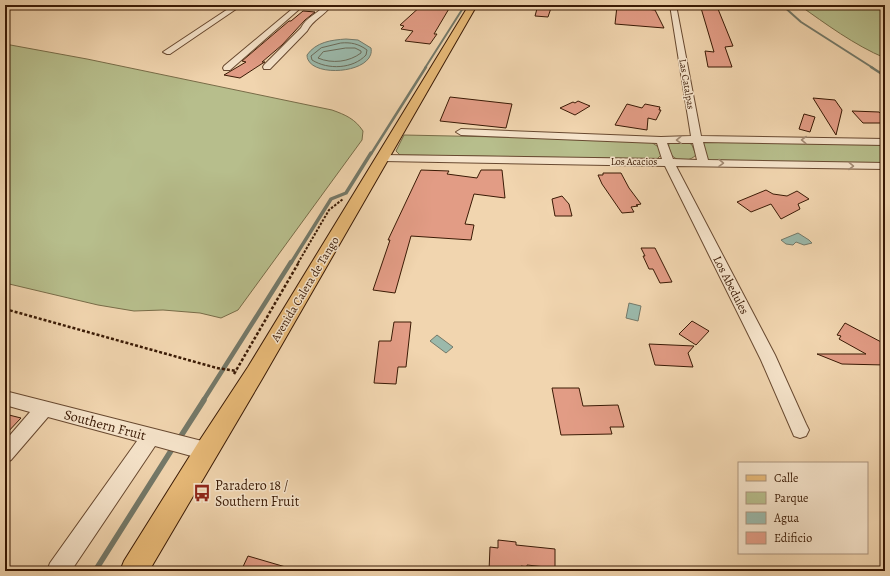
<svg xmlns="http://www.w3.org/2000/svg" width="890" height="576" font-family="Alegreya,serif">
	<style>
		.green { fill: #b7be8c; stroke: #786c48 }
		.water { fill: #9bb9ab; stroke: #747969 }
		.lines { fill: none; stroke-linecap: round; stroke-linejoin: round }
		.shore { stroke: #6a6a58; stroke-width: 1 }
		.stream-far4 { stroke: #747969; stroke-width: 2 }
		.stream-far3 { stroke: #747969; stroke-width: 2.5 }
		.stream-far2 { stroke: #747969; stroke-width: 3.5 }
		.stream-far1 { stroke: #747969; stroke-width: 4.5 }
		.stream { stroke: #747969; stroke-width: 5.5 }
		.building { fill: #e29c85; stroke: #3a1a05 }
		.minor-casing { stroke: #684930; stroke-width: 2 }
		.major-casing { stroke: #3a1a05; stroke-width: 2 }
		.path-far1 { stroke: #3a1a05; stroke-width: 2; stroke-dasharray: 2.5 1.5; stroke-linecap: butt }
		.path { stroke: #3a1a05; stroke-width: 2.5; stroke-dasharray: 3 2; stroke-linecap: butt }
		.minor { fill: #f6e4cb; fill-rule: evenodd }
		.major { fill: #e8ba78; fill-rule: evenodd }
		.oneway { stroke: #a18972 }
		.labels { text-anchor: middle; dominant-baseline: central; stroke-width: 3; stroke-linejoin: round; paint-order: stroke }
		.far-street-label { font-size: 10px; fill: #3a1a05; stroke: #f6e4cb }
		.street-label { font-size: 12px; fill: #3a1a05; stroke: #f6e4cb }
		.near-street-label { font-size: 14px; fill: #3a1a05; stroke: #f6e4cb }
		.near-poi-label { font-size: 14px; fill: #3a1a05; stroke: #f6e4cb; text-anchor: start }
	</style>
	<rect width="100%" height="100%" fill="#f1d5af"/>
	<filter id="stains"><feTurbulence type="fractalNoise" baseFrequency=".005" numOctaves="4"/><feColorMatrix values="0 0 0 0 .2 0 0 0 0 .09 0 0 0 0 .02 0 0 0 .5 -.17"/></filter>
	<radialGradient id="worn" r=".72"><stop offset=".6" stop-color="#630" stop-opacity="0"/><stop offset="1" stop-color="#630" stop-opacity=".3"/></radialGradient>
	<path class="green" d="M799,5H885V58C854,45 826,24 799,5Z
		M5,44L87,59L332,110C346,115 355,119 363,131L362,140L238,310L221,318L200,313L163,310L134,311L98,305L5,283Z
		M404,135L642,140L651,142L660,148L661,155L657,159L400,155L396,151Z
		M688,142L692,145L696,155C685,166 666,159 669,143Z
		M704,142L885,143V165L711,160L707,159L703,143Z"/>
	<path class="water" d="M346,39L358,40L371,48C376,74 307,79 307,55C316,42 331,40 346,39Z
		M798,233L809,240L812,243L804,245L796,242L793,245L786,244L781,240Z
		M629,303L641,306L638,321L626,318Z
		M437,335L453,347L446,353L430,341Z"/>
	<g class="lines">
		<path class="shore" d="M341,43C351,42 359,44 367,50L366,55C353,69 328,70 312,60L311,56L321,48Z
			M346,48H355L361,51V53C349,62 332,64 318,58L323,52Z"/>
		<path class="stream-far4" d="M782,5L801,22L873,68
			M425,68L465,5"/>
		<path class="stream-far3" d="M871,67L885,76
			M371,154L426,67"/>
		<path class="stream-far2" d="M291,263L331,199L346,193L371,153"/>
		<path class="stream-far1" d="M203,401L291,262"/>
		<path class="stream" d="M179,439L204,400
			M95,571L174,446"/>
	</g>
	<path class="building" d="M422,5L450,7L434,34H437L430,44L405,41L413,31L401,29L404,26L400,25Z
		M538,5H552L548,17L535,16Z
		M617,6L655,10L664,28L615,24Z
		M701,8L718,9L733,46L725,47L732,67H708L705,51L714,52Z
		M303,11L315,12L305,20L282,45L262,62H265L263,63L240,78L224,75L246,62L242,61L289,21H291Z
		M450,97L512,104L506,128L440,121Z
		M813,98L835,100L842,110L836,135Z
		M578,101L590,106L575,115L560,108L573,102L575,103Z
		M627,104L642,108L645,104L660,107L659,110H661L656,120L648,118L647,130L615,125Z
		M852,111L879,112L885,118V123H863Z
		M804,114L815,117L810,132L799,129Z
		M421,170L449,171L447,174L477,178L481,170H502L505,198L474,194L465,224L474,225L471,240L411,236L395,293L373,290L390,240H388Z
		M603,173H621L629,188L641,204L636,205L638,206L631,207L634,212L622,213L602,184L598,175H603Z
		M766,190L773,194L787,196L797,191L809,199L798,204L800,209L781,219L771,204L751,212L737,202Z
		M562,196L569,204L572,216H555L552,199Z
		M641,248H655L672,282L660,283L653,269H649L643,256H645Z
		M692,321L709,331L696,345L679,334Z
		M394,322H411L406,367H398L396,384L374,383L379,341H391Z
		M845,323L885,344V365L842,364L817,354H866L839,339L841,336L837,335Z
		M649,344L694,346L688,353L693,367L655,365Z
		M552,388H579L583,406L618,405L624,427H610L612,434L561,435Z
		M5,414L21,418L5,435Z
		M498,540L516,542V545L555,549V568L527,565V567L521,566V571H489L490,547L498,548Z
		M248,556L289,568V571H241Z"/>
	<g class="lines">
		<g class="minor-casing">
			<path id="minor" d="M234,5H242L170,54H167L163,52Z
				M297,5H304L230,70H224L223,68L224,66Z
				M325,5H332C324,16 313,19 307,31L270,69H264L263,67L264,65L301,28C306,17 318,14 325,5Z
				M670,5H676L701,136L885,139V145L703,142L708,160L885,163V169L676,166L775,355L806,424L809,430L806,436L800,438L794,436L761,360L665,166L383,161L378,158L383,155L662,159L657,143L461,135L456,132L461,129L661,137L691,136ZM667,143H693L697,160L673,159Z
				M5,391L206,442L212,445L215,451L212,457L206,460L155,446L71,571H47L50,563L137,441L48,417L11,460L5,463V441L30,412L5,405Z"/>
		</g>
		<g class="major-casing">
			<path id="major" d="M469,5H477L262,379L149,571H120L124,561L198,443L248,367Z"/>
		</g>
		<path class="path-far1" d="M298,263L329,210L343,199"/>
		<path class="path" d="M5,309L217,368L237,371
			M234,374L299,262"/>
		<use href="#minor" class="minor"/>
		<use href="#major" class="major"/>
	</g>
	<defs><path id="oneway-chevron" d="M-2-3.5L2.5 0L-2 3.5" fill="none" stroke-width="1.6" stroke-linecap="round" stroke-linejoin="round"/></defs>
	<g class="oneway">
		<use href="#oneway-chevron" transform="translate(679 140) rotate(179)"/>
		<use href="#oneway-chevron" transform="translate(804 140) rotate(-179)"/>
		<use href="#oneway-chevron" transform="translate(721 163) rotate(1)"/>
		<use href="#oneway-chevron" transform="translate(851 166) rotate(1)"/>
	</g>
	<defs>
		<g id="bus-bare" transform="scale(1.38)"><path d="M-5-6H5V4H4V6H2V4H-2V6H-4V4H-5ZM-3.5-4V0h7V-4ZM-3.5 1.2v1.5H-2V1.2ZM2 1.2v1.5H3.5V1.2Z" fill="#8f2418" stroke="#f6e4cb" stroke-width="2.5" paint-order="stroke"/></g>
	</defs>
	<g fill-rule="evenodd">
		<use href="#bus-bare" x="202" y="493"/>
	</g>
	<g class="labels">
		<g class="far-street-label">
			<text transform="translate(687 84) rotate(80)">Las Catalpas</text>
			<text x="634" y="161">Los Acacios</text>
		</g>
		<g class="street-label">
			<text transform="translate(731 285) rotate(63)">Los Abedules</text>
			<text transform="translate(305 289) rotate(-59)">Avenida Calera de Tango</text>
		</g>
		<g class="near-street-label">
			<text transform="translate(105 425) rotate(15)">Southern Fruit</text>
		</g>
		<g class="near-poi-label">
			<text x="215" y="485">Paradero 18 /<tspan x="215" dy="16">Southern Fruit</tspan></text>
		</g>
	</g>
	<rect width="890" height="576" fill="none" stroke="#f1d5af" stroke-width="20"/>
	<rect x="6" y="6" width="878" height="564" fill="none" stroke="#3a1a05" stroke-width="2"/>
	<rect x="10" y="10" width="870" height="556" fill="none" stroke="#3a1a05"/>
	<rect x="738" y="462" width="130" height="92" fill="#f6e4cb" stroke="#ab937c"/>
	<rect x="746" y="475" width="20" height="6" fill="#e8ba78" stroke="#ab937c"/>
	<text x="774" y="482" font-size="12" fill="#3a1a05">Calle</text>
	<rect x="746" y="492" width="20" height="12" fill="#b7be8c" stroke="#ab937c"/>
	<text x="774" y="502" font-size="12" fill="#3a1a05">Parque</text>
	<rect x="746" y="512" width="20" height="12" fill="#9bb9ab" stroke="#ab937c"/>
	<text x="774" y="522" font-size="12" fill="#3a1a05">Agua</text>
	<rect x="746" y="532" width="20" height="12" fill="#e29c85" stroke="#ab937c"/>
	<text x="774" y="542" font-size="12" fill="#3a1a05">Edificio</text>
	<rect width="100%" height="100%" filter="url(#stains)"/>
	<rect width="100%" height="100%" fill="url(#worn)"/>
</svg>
